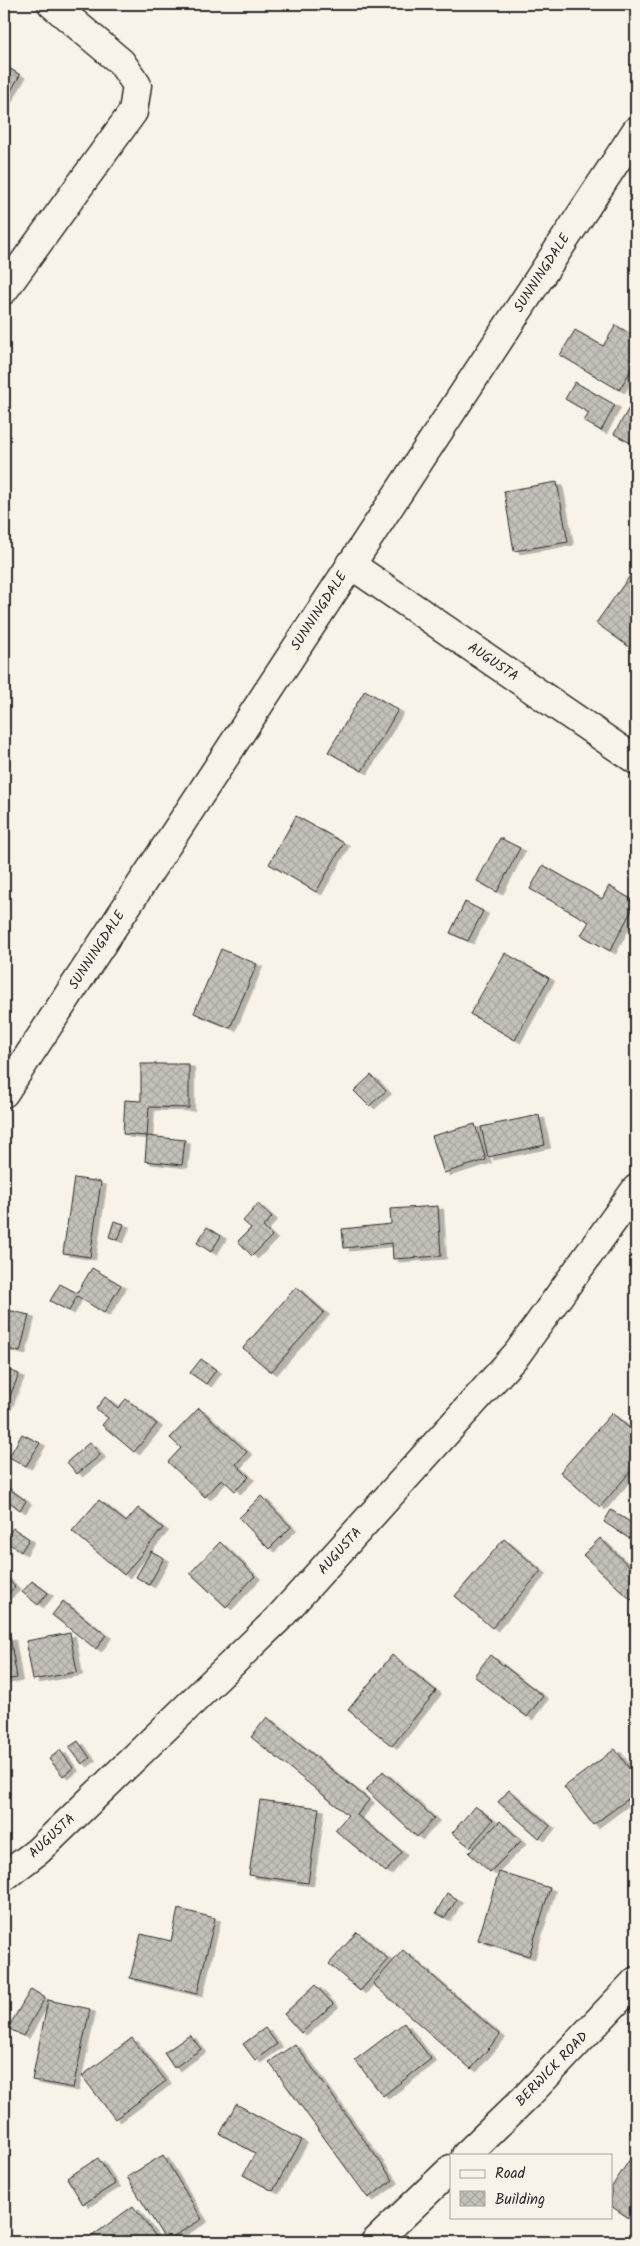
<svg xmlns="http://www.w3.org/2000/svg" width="640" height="2246" font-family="Kalam,sans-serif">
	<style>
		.building { fill: url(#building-cross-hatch); stroke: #2b2b2b; filter: url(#shadow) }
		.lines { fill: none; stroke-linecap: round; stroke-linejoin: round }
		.street-casing { stroke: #2b2b2b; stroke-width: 31 }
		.street { stroke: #f7f3e8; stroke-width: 28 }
		.labels { text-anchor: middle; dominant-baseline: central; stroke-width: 4; stroke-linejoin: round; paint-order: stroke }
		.street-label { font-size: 14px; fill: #2b2b2b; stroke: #f7f3e8 }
	</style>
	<defs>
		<pattern id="building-cross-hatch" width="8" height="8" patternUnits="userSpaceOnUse" patternTransform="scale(1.25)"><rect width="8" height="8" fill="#c4c1b9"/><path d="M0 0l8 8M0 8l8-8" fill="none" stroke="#a9a69f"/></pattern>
		<filter id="shadow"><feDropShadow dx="5.5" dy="3" stdDeviation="0" flood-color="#0004"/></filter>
	</defs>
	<rect width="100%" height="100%" fill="#f7f3e8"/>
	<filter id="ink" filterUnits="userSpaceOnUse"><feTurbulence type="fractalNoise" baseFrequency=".02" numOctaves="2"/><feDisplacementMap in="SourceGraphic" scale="10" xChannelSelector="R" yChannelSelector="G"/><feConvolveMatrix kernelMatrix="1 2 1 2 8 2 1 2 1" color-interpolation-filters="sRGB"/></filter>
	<g filter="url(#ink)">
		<path class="building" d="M4,65L20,75L4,103Z
			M616,325L636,338V362L619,390L560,355L575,330L603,346Z
			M575,382L615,405L601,431L584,421L589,413L565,399Z
			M636,396V446L614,434Z
			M557,482L568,542L514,551L504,491Z
			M632,573L636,576V652L596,623Z
			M365,690L398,710L362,771L328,752Z
			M296,816L344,843L316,892L269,864Z
			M500,838L520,848L497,892L477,881Z
			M543,865L602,899L609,886L636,902L610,951L581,935L589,922L530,889Z
			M465,902L483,911L468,941L450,933Z
			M221,949L257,964L230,1028L194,1013Z
			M505,953L549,978L515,1040L470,1014Z
			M141,1064H189V1108L149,1107L147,1136L123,1134L125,1100L141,1101Z
			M371,1075L386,1091L369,1106L354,1091Z
			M539,1115L545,1145L488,1157L481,1127Z
			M475,1124L486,1160L444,1173L432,1136Z
			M147,1136L185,1140L182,1165L145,1161Z
			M74,1178L101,1182L90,1257L63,1253Z
			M258,1204L272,1217L263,1227L272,1236L252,1256L238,1241L251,1228L243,1221Z
			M438,1206L441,1256L393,1259L392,1243L344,1248L342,1229L391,1224L390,1209Z
			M114,1221L124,1224L118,1240L109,1237Z
			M207,1227L221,1236L211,1252L197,1243Z
			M92,1268L121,1285L104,1313L77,1296L69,1311L50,1301L60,1284L77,1293Z
			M296,1287L324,1312L271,1372L243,1348Z
			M4,1309L29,1315L20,1352L4,1348Z
			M201,1359L216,1370L206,1384L190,1373Z
			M4,1368L19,1374L4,1411Z
			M105,1397L118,1408L126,1399L157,1424L134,1452L102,1425L108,1418L96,1409Z
			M199,1408L247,1452L236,1464L249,1477L235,1491L222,1479L205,1497L168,1462L181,1448L170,1438Z
			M612,1413L636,1434V1465L600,1507L560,1472Z
			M22,1434L40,1443L26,1466L9,1457Z
			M90,1442L100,1455L77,1474L67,1462Z
			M7,1487L26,1501L20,1510L4,1498V1491Z
			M261,1496L291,1527L269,1549L239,1518Z
			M99,1500L126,1522L138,1508L163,1528L124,1575L72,1531Z
			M611,1510L636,1526V1543L604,1522Z
			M13,1528L29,1539L21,1552L4,1540Z
			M600,1538L636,1573V1595L631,1600L583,1555Z
			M504,1539L541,1571L492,1628L455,1596Z
			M220,1542L255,1576L226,1607L190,1573Z
			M151,1551L164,1558L149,1585L136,1577Z
			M4,1575L15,1587L4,1597Z
			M32,1581L48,1593L38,1605L22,1592Z
			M63,1601L106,1635L96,1649L52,1615Z
			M70,1633L77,1672L33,1680L26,1641Z
			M10,1637L17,1678L4,1680V1638Z
			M392,1655L436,1691L392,1746L348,1710Z
			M490,1655L543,1696L527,1717L474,1676Z
			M267,1717L369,1800L357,1815L402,1852L386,1872L335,1830L348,1815L251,1737Z
			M78,1741L90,1758L82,1764L69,1747Z
			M615,1749L636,1778V1793L593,1825L564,1787Z
			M60,1750L73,1768L63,1776L49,1759Z
			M383,1771L434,1818L417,1837L366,1790Z
			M509,1790L550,1826L539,1838L498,1802Z
			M260,1800L319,1808L308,1883L249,1875Z
			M475,1806L493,1820L470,1847L452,1833Z
			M500,1821L521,1841L490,1872L469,1853Z
			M499,1872L550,1888L529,1956L478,1940Z
			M447,1893L457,1899L445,1918L436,1913Z
			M178,1909L215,1918L197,1994L130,1978L141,1934L171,1941Z
			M357,1932L388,1959L360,1991L329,1964Z
			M403,1950L500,2035L471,2069L373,1984Z
			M315,1985L333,2004L301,2033L284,2014Z
			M31,1989L45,1998L23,2036L8,2028Z
			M48,2000L90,2009L73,2088L32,2080Z
			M404,2023L431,2059L383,2096L355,2060Z
			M265,2028L277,2044L255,2060L243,2044Z
			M190,2035L201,2049L174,2068L164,2053Z
			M132,2038L166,2081L115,2119L82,2076Z
			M295,2044L393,2180L368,2198L269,2062Z
			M236,2104L302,2140L273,2191L243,2175L255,2153L220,2134Z
			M636,2150V2223L611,2206V2188Z
			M163,2155L202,2219L166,2241L127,2177Z
			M98,2158L115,2184L83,2204L67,2178Z
			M133,2206L157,2238L152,2242H91L88,2239Z"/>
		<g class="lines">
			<g class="street-casing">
				<path id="street" d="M4,290L133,112L137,85L121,62L52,4
					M350,564L636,760
					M4,1093L636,131
					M4,1877L38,1851L278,1619L517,1354L636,1189
					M466,2155L528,2095L636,1981
					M375,2242L451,2169"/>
			</g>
			<use href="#street" class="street"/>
		</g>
	</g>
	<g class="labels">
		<g class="street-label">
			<text transform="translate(542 273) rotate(-57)">SUNNINGDALE</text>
			<text transform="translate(319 611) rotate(-57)">SUNNINGDALE</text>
			<text transform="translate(493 662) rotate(34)">AUGUSTA</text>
			<text transform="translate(97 950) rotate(-57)">SUNNINGDALE</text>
			<text transform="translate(340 1551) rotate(-48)">AUGUSTA</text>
			<text transform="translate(52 1836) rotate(-43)">AUGUSTA</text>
			<text transform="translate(552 2069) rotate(-46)">BERWICK ROAD</text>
		</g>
	</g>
	<rect width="640" height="2246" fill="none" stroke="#f7f3e8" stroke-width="20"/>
	<rect x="10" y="10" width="620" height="2226" fill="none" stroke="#2b2b2b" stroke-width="2" filter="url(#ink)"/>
	<rect x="450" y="2154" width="162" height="65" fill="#f7f3e8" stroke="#a5a39c"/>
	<rect x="460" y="2170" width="25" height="8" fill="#f7f3e8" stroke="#a5a39c"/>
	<text x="495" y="2178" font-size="15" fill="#2b2b2b">Road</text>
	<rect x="460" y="2191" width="25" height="15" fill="url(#building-cross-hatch)" stroke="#a5a39c"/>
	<text x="495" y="2204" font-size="15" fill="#2b2b2b">Building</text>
</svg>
